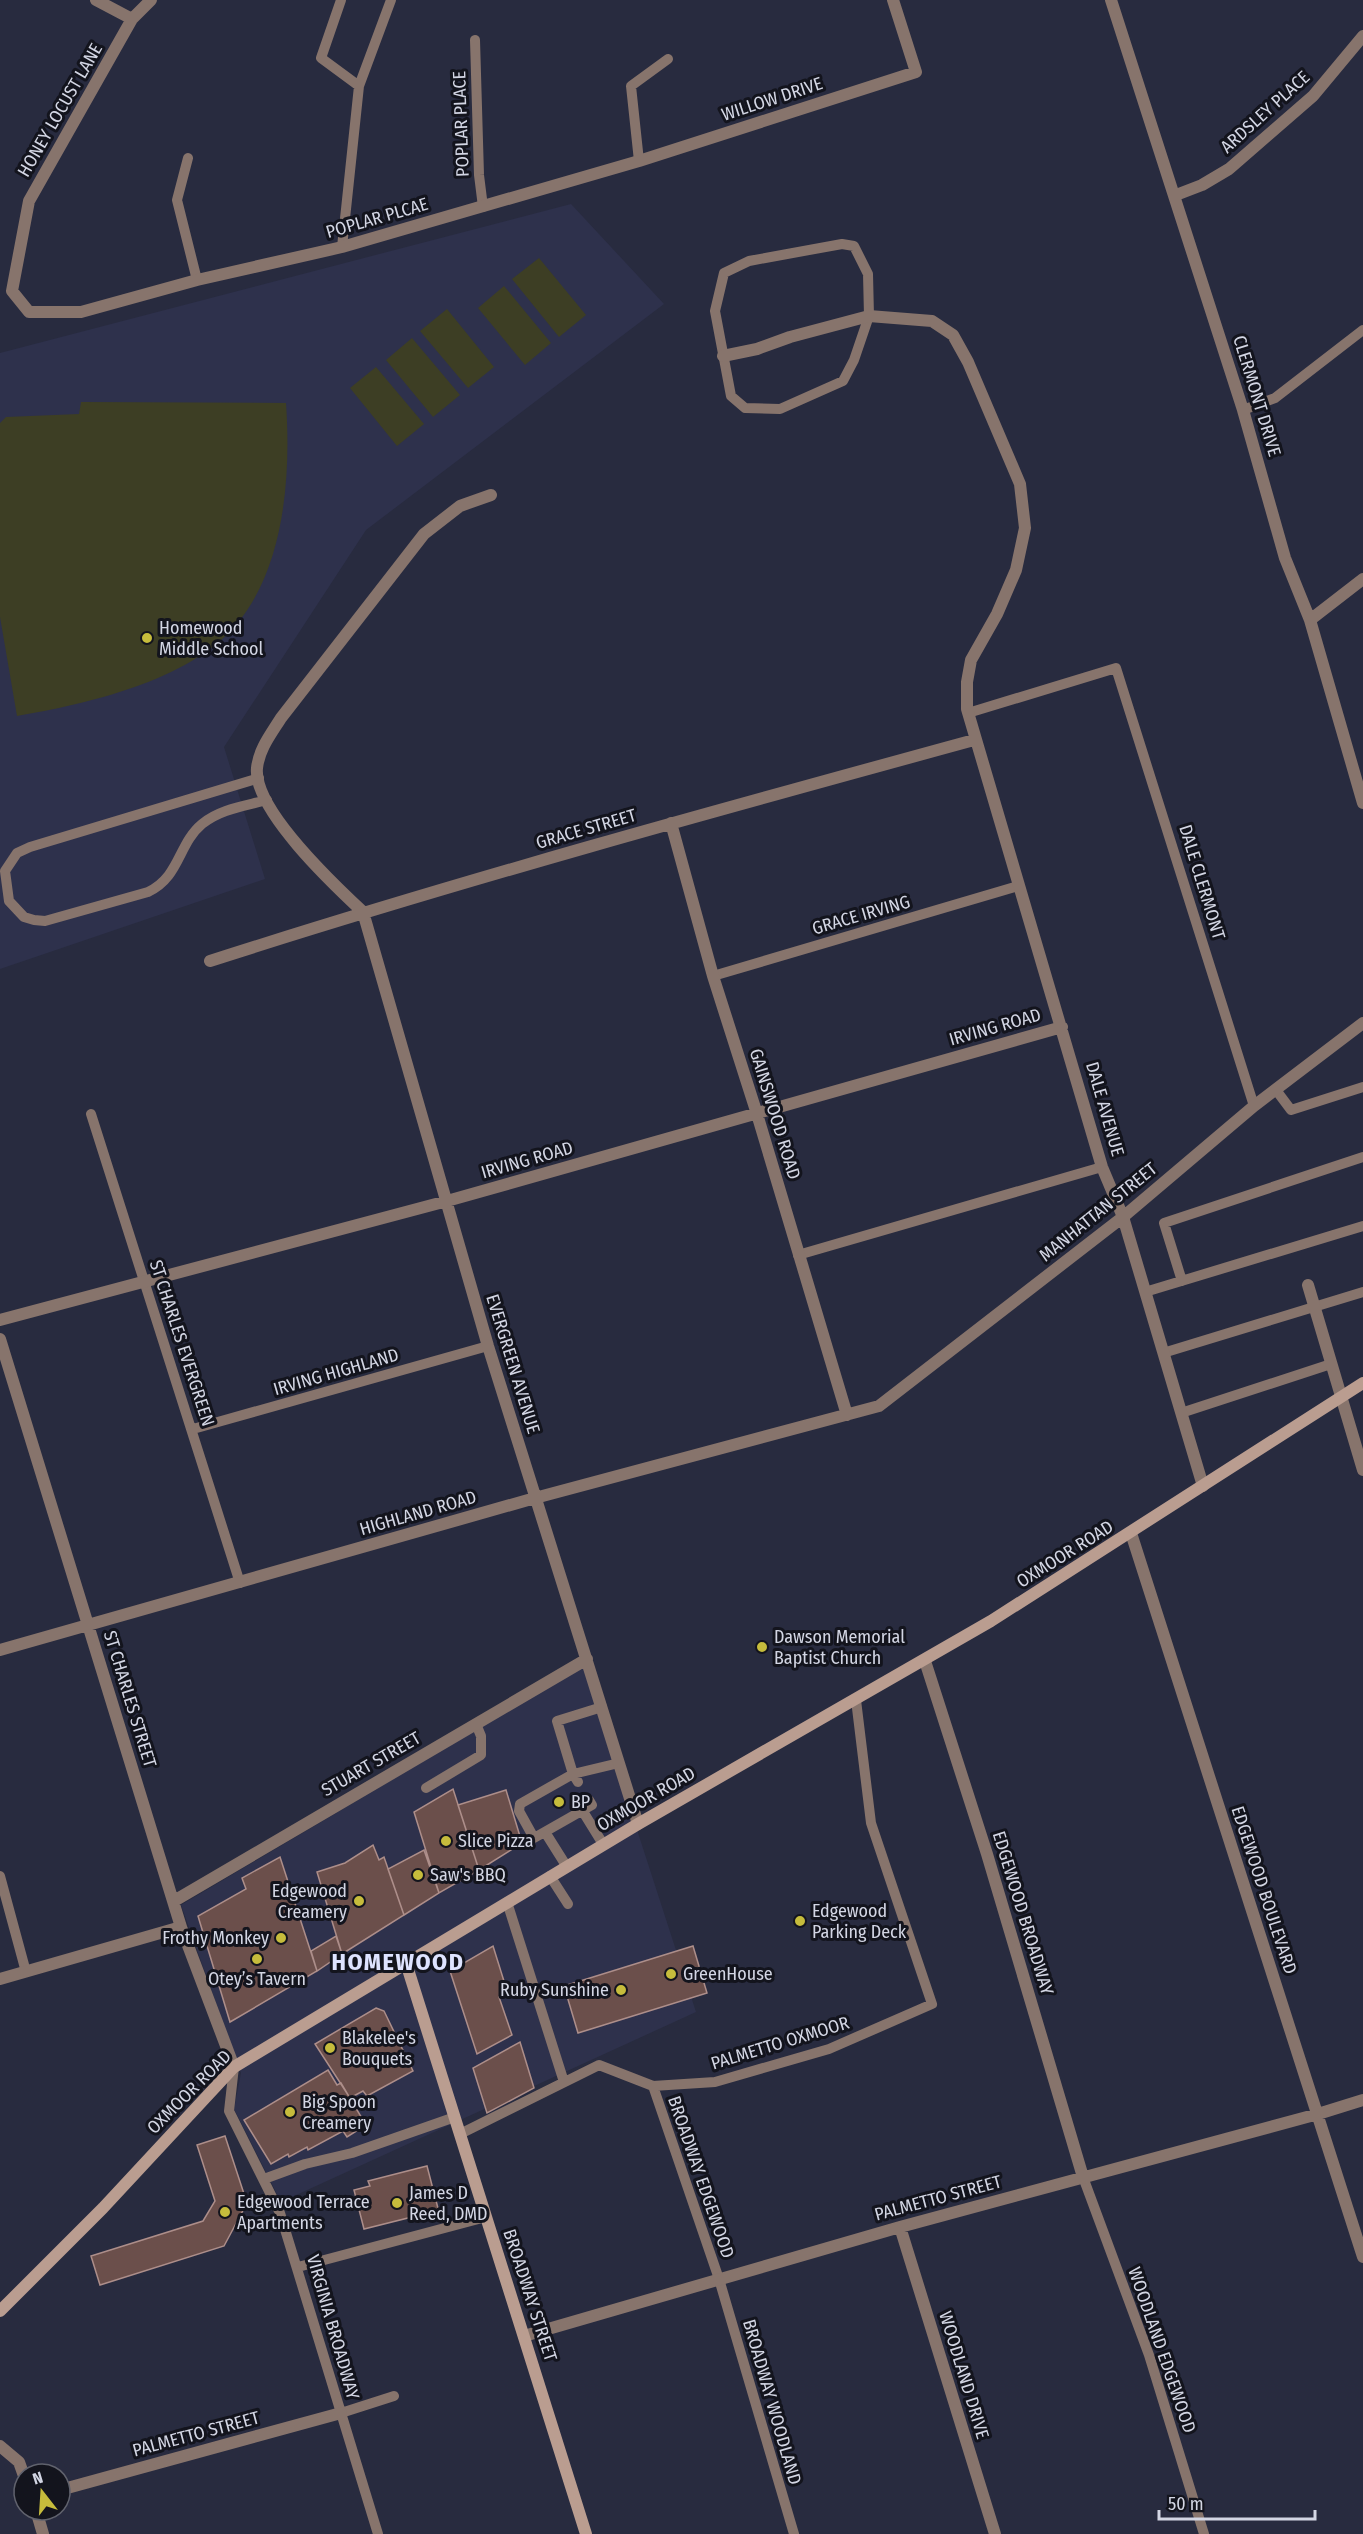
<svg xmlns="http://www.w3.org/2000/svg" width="1363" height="2534" font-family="'Fira Sans Condensed',sans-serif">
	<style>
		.built { fill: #2e314c }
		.green { fill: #3d3e24 }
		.building { fill: #6b4f4b; stroke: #ad8e8a; stroke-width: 1.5 }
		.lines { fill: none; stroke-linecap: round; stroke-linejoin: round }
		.lane { stroke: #87746c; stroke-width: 10 }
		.street { stroke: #87746c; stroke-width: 12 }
		.secondary { stroke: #ba9d90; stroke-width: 12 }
		.poi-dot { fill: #c6bc3c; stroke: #13141d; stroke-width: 2 }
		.labels { text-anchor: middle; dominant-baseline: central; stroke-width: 6; stroke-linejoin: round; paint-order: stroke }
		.street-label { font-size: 18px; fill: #d3d6e4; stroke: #13141d }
		.poi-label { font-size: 18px; fill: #d3d6e4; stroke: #13141d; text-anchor: start }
		.district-label { font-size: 24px; font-weight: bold; letter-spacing: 1.5px; fill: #dee3ff; stroke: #13141d }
	</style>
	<rect width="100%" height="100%" fill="#282b3f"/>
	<path class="built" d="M571,204L664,304L366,530L224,747L265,879L0,969V353Z
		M584,1666L696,2012L281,2202L234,2109L241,2073L181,1905Z"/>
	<path class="green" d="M539,258L586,315L559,337L512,279Z
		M504,286L551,343L525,365L478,308Z
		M447,309L494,367L468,388L420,331Z
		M412,338L460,395L433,417L386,360Z
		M376,367L424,424L397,446L350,388Z
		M81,402L286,403C291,475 285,567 236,625C188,681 87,704 17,716L0,617V423L6,417L79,414Z"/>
	<path class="building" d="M453,1789L479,1870L439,1893L414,1812Z
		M506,1790L522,1843L479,1870L458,1805Z
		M373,1845L379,1860L384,1857L404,1915L342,1954L317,1872L345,1863Z
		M424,1850L439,1893L404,1915L388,1869Z
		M280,1857L317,1971L230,2022L198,1916L246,1889L242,1878Z
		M336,1936L342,1954L317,1971L311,1951Z
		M493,1946L508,1994L499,1997L512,2035L477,2054L450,1971Z
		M693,1946L707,1993L578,2033L564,1986Z
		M376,2008L384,2011L413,2071L367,2096L363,2091L350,2098L315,2044Z
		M520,2042L534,2088L487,2113L473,2068Z
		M328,2070L337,2085L341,2083L366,2125L347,2137L343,2131L308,2150L307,2147L289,2157L288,2154L271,2164L244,2120Z
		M225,2136L247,2203L224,2246L100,2285L91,2256L203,2221L215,2201L197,2145Z
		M427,2166L440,2216L417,2222L416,2216L364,2229L354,2190L370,2186L368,2181Z"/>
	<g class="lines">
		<path class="lane" d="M341,0L321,58L359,86
			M475,40L479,175L483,207
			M188,158L177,200L197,280
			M639,161L631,86L668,59
			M842,244L854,246L868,274L869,316L854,360L843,381L780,409L745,408L731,396L715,311L724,273L749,261Z
			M342,247L359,86L391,0
			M1243,410L1275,398L1363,330
			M968,713L1116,668L1254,1106
			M259,778L30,847L17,853L5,871L9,901L24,917L34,920L45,921L148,892C180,877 178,844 202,824C220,809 245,806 267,800
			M713,976L1018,886
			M1276,1090L1291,1110L1363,1087
			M91,1114L240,1583
			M798,1255L1102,1167
			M1182,1281L1164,1223L1363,1157
			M1145,1292L1363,1226
			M1163,1353L1363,1292
			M1181,1413L1331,1364
			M193,1429L488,1346
			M578,1782L573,1774L619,1763
			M426,1788L481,1755V1736L476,1724
			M589,1800L592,1805L534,1838L519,1811L520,1804L573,1774L557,1721L602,1707
			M582,1810L603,1844
			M545,1832L567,1867
			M0,1876L26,1972
			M550,1876L568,1904
			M507,1902L564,2082
			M234,2067L229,2111L280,2213L378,2534
			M653,2086L719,2279L794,2534
			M460,2134L599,2065L653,2086L715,2082L829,2049L932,2004L871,1823L856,1700
			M1083,2177L1149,2355L1204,2534
			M264,2179L305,2164L352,2153L455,2117
			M298,2267L486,2217
			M341,2413L394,2396"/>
		<path class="street" d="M96,0L132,19
			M151,0L132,19L29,201L12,291L29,312H81L197,280L342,247L639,161L916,72L893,0
			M1111,0L1243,410L1285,558L1310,620L1363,803
			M1176,195L1202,185L1229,169L1313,96L1363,36
			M723,356L757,349L790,337L869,316L932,321L953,335L968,362L1020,484L1025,528L1016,570L997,614L971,660L967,682V709L1102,1167L1123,1217L1203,1486
			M1310,620L1363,579
			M671,823L713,976L757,1114L847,1415
			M363,912L488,1346L638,1824
			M363,912C334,885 253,809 257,768C259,749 271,734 281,718L424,534L460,506L491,495
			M210,961C462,880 718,810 974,740
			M1308,1285L1363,1470
			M0,1320L447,1201L1062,1027
			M0,1339L181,1927L234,2067
			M1131,1533L1363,2257
			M0,1650L535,1498L879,1406L1123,1217L1254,1106L1363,1023
			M925,1661L987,1854L1083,2177
			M174,1901L587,1659
			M0,1979L181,1927
			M900,2227L995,2534
			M524,2336L900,2227L1318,2114L1363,2100
			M0,2446L19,2462L24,2476
			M60,2490L341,2413
			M36,2510L43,2534"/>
		<path class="secondary" d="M406,1963L586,2534
			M0,2311L103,2208L234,2067L638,1824L991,1621L1363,1383"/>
	</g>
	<g class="poi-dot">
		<circle cx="147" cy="638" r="6"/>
		<circle cx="762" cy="1647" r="6"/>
		<circle cx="559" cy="1802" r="6"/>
		<circle cx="446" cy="1841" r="6"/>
		<circle cx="418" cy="1875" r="6"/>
		<circle cx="359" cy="1901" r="6"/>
		<circle cx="800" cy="1921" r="6"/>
		<circle cx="281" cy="1938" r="6"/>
		<circle cx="257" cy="1959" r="6"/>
		<circle cx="671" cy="1974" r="6"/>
		<circle cx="621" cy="1990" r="6"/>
		<circle cx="330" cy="2048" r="6"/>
		<circle cx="290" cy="2112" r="6"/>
		<circle cx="397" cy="2203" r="6"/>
		<circle cx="225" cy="2212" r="6"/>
	</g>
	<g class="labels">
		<g class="street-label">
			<text transform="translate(772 99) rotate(-18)">WILLOW DRIVE</text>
			<text transform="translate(60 110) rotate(-60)">HONEY LOCUST LANE</text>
			<text transform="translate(1265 112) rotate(-42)">ARDSLEY PLACE</text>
			<text transform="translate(461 124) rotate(-92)">POPLAR PLACE</text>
			<text transform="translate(377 218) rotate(-16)">POPLAR PLCAE</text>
			<text transform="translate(1257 396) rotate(73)">CLERMONT DRIVE</text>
			<text transform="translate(586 829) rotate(-16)">GRACE STREET</text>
			<text transform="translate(1202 882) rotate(73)">DALE CLERMONT</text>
			<text transform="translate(861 915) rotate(-16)">GRACE IRVING</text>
			<text transform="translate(995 1027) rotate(-16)">IRVING ROAD</text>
			<text transform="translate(1105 1109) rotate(74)">DALE AVENUE</text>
			<text transform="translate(775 1114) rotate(73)">GAINSWOOD ROAD</text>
			<text transform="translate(527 1160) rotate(-16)">IRVING ROAD</text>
			<text transform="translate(1098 1212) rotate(-39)">MANHATTAN STREET</text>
			<text transform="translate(182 1343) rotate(72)">ST CHARLES EVERGREEN</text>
			<text transform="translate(513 1364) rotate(73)">EVERGREEN AVENUE</text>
			<text transform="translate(336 1372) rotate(-16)">IRVING HIGHLAND</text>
			<text transform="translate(418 1513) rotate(-16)">HIGHLAND ROAD</text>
			<text transform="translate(1065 1554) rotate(-32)">OXMOOR ROAD</text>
			<text transform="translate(130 1699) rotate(73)">ST CHARLES STREET</text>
			<text transform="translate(371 1764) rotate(-30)">STUART STREET</text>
			<text transform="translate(646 1799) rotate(-30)">OXMOOR ROAD</text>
			<text transform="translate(1264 1890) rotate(72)">EDGEWOOD BOULEVARD</text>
			<text transform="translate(1023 1913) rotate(73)">EDGEWOOD BROADWAY</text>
			<text transform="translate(780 2043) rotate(-17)">PALMETTO OXMOOR</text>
			<text transform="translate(189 2092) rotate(-45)">OXMOOR ROAD</text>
			<text transform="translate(701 2177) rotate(71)">BROADWAY EDGEWOOD</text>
			<text transform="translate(938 2198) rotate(-15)">PALMETTO STREET</text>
			<text transform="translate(530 2295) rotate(72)">BROADWAY STREET</text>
			<text transform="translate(333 2327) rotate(74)">VIRGINIA BROADWAY</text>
			<text transform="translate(1162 2350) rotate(71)">WOODLAND EDGEWOOD</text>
			<text transform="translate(964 2375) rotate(73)">WOODLAND DRIVE</text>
			<text transform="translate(772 2402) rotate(74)">BROADWAY WOODLAND</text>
			<text transform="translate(196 2434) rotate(-15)">PALMETTO STREET</text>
		</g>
		<g class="poi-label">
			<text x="159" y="628">Homewood<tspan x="159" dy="21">Middle School</tspan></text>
			<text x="774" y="1637">Dawson Memorial<tspan x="774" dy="21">Baptist Church</tspan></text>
			<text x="571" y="1802">BP</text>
			<text x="458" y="1841">Slice Pizza</text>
			<text x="430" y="1875">Saw's BBQ</text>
			<text x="347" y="1891" text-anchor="end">Edgewood<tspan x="347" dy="21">Creamery</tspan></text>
			<text x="812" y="1911">Edgewood<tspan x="812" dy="21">Parking Deck</tspan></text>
			<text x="269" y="1938" text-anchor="end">Frothy Monkey</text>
			<text x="683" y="1974">GreenHouse</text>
			<text x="257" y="1979" text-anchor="middle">Otey’s Tavern</text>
			<text x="609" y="1990" text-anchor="end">Ruby Sunshine</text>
			<text x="342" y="2038">Blakelee's<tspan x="342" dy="21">Bouquets</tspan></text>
			<text x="302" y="2102">Big Spoon<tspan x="302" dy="21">Creamery</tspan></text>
			<text x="409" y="2193">James D<tspan x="409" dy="21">Reed, DMD</tspan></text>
			<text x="237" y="2202">Edgewood Terrace<tspan x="237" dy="21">Apartments</tspan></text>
		</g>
		<g class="district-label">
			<text x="398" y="1962">HOMEWOOD</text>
		</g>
	</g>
	<g transform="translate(42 2492) rotate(343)"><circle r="28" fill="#13141d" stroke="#60626d" stroke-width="1.5"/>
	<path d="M0-4.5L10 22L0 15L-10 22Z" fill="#c6bc3c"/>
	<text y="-9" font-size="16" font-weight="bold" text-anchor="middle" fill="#d3d6e4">N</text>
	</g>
	<path d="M1159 2510v9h156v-9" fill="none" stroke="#d3d6e4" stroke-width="3"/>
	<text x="1168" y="2510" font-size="18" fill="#d3d6e4" stroke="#13141d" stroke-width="4.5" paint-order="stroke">50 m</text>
</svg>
